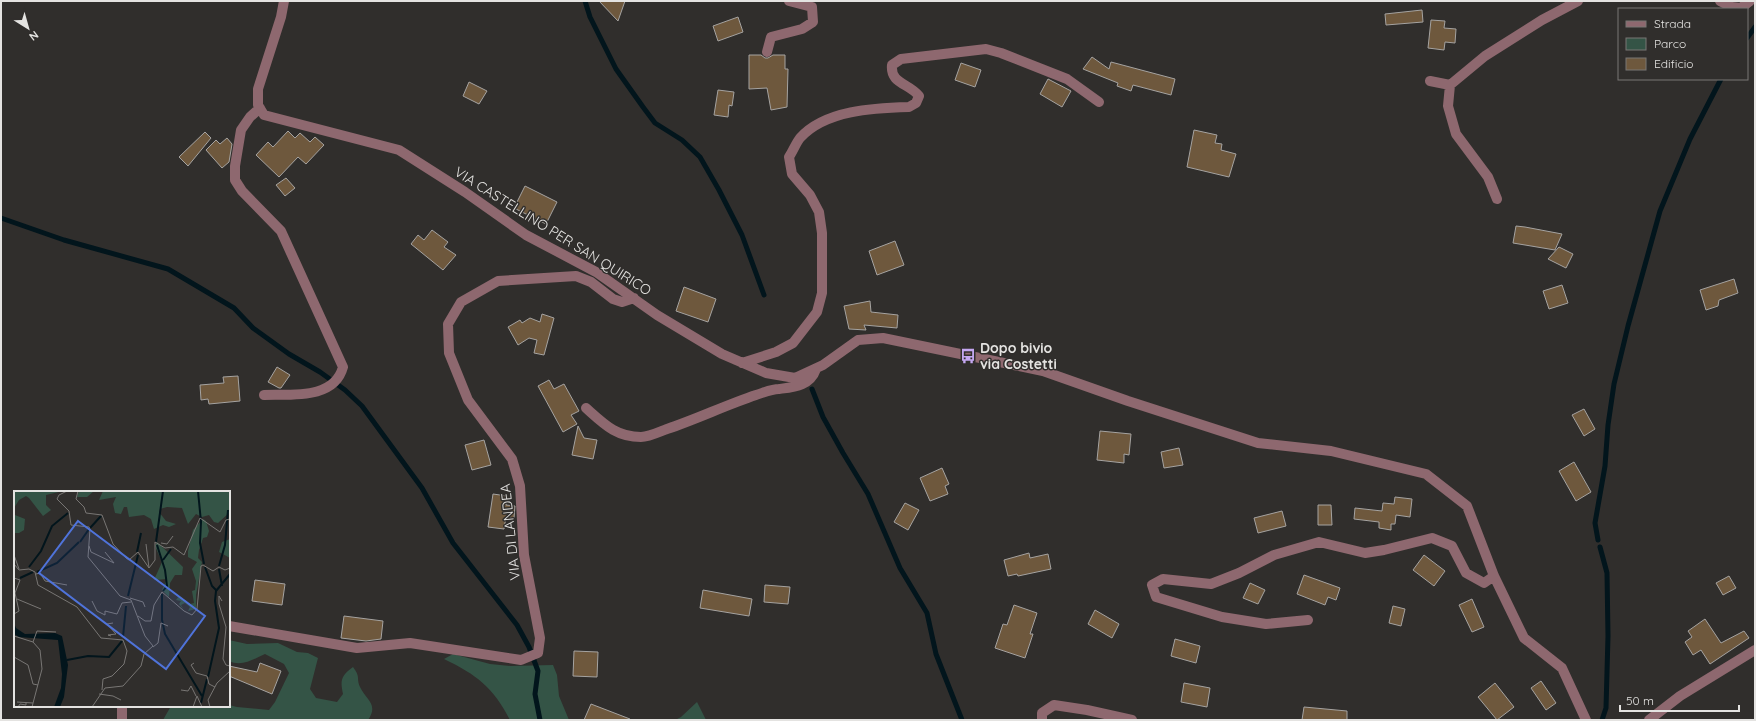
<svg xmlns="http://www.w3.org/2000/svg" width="1756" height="721" font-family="Quicksand,sans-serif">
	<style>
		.green { fill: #345446 }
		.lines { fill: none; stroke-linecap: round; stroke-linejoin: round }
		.stream { stroke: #02151c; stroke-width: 5 }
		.building { fill: #6e583d; stroke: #a5a3a1 }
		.minor { stroke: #8e686f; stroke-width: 10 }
		.labels { text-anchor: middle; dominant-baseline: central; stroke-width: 3; stroke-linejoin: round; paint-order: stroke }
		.street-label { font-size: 14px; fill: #e4e3e1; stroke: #302e2c }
		.poi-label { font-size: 14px; font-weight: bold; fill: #e4e3e1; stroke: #302e2c; text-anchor: start }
		.inset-river { fill: none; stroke: #02151c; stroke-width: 2 }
		.inset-road { fill: none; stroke: #787674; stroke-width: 1 }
		.view { fill: #4f73da; fill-opacity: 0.15; stroke: #4f73da; stroke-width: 2 }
		.inset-edge { fill: none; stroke: #e4e3e1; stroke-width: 2 }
	</style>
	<rect width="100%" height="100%" fill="#302e2c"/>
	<path class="green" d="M229,640L247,644L278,643L297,652L308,653L318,658L310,689L316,698L337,702L343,694C340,680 341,676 353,667C361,678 356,677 360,687C366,700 379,704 368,720H163L171,706L229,705L237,707L269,710L275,702L289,673L284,664L265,654C254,659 242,667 229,661Z
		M453,654L490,664L511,666L553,665L557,675L559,696L569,720H510C493,687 477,675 444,659Z
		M697,702L706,720H675L681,717Z"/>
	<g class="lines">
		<path class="stream" d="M585,1L590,17L616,69L643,107L655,123L682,140L700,157L719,190L742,235L764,295
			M1747,38L1755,27
			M1,218L64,240L168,269L234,308L253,328L289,354L320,372L345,390L362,406L422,488L453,543L517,625L529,647L538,671L535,694L540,720
			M812,389L823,417L843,453L868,494L900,568L927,613L936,654L962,720
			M1598,540L1595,523L1605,466L1608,425L1614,384L1628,326L1660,211L1690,139L1721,79
			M1600,547L1607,573L1608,636L1606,708L1602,720"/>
	</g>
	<path class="building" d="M599,1H625L618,21Z
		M1422,10L1423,22L1386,25L1385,14Z
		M738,17L743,32L718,41L713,26Z
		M1431,20L1445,21L1444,28L1456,29L1455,43L1445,42L1444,50L1428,48Z
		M749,55H761L765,58H768L773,55H785V69H788L787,107L771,110L767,88L749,89Z
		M1092,57L1109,69L1111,62L1175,79L1171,95L1133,85L1131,91L1117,86L1118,83L1083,69Z
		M961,63L981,70L975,87L955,80Z
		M1048,79L1071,91L1062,107L1040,94Z
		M469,82L487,91L479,104L463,96Z
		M718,90L734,92L732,106L729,105L728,117L714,115Z
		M1194,130L1217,135L1215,143L1222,144L1221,150L1236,154L1229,177L1187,167Z
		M288,131L295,138L300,133L310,142L315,137L324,145L306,164L298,157L279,177L256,155L268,142L273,147Z
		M205,132L211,138L188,166L179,157Z
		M227,138L232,144L229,162L222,168L206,150L216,140L220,144Z
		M286,178L295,188L285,196L276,185Z
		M525,186L557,202L546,224L514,208Z
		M1516,226L1525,227L1562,234L1555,250L1513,243Z
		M432,230L448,242L444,247L456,255L443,270L411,244L418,235L424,240Z
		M895,241L904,265L877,275L869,251Z
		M1559,247L1573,254L1566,268L1548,259Z
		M1734,279L1738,293L1719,300L1718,306L1706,310L1700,290Z
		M1562,285L1568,303L1549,309L1543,291Z
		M684,287L716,299L708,322L676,311Z
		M870,301L871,312L898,315L897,328L864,325L866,330L849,329L844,306Z
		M542,314L554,318L544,355L534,353L537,340L529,338L518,345L508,327L520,320L522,323L530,318L540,322Z
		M277,367L290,375L281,388H279L268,382Z
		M238,376L240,401L209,404L208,399L201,400L200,385L224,383L223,377Z
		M549,380L554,389L564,384L579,411L571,415L577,424L563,432L538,386Z
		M1584,409L1595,429L1584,436L1572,415Z
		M578,426L584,438L597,440L593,459L572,455Z
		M1100,431L1131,434L1129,455L1124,454V463L1097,460Z
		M484,440L491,465L472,470L465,445Z
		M1179,448L1183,465L1164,468L1161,452Z
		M1574,462L1591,492L1576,501L1559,471Z
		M942,468L949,484L945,486L948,494L930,501L920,478Z
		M493,494L507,496L506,505L515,506L514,518L506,517L504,529L488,527Z
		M1395,497L1412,499L1410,517L1396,515L1395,524H1391V530L1379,528V522L1354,519L1355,508L1382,511L1383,503L1394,504Z
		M905,503L919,510L908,530L894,522Z
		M1318,505H1331L1332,525H1318Z
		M1282,511L1286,526L1258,533L1254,518Z
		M1029,553L1030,558L1048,554L1051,569L1018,576L1017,574L1008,576L1004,560Z
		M1424,555L1445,571L1434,586L1413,570Z
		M1304,575L1340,588L1336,600L1328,597L1325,605L1297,594Z
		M1729,576L1736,588L1723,595L1716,583Z
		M255,580L285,584L282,605L252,601Z
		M1250,583L1265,590L1258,604L1243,598Z
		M765,585L790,587L788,604L764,602Z
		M703,590L752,599L749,616L700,608Z
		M1472,599L1484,627L1472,632L1459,605Z
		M1014,605L1037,613L1030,634H1033L1025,658L995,648L1003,624L1007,625Z
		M1393,606L1405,609L1401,626L1389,623Z
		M1095,610L1119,624L1112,638L1088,624Z
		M344,616L383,621L381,639L366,641L341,638Z
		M1705,619L1721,643L1744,631L1749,638L1710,664L1701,650L1693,655L1685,642L1692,637L1688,631Z
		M1175,639L1200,646L1196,663L1171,656Z
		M574,651L598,652L597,677L573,676Z
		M260,663L281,671L272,694L229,676V666L257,672Z
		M1541,681L1556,703L1546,710L1531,688Z
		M1184,683L1210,688L1207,707L1181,702Z
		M1495,683L1514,707L1497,720L1478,697Z
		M591,704L630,719V720H584Z
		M1304,707L1347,711V720H1302Z"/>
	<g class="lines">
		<path class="minor" d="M284,1L281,17L258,89V105L264,115L399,150L465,192L526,235L596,272L657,315L722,354L766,373L795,378L823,365L858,340L883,338L1043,371L1128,401L1258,443L1331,451L1426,474L1467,506L1494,576L1524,638L1562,668L1586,720
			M1720,1L1732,7L1741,8L1750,1
			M767,52L771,37L802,29L813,22L812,7L789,1
			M1430,81L1450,85L1485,56L1542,20L1578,1
			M1450,85L1448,106L1456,134L1488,177L1497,199
			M260,108L250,117L241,130L235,166V180L242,191L281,231L343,367C334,400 291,394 264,395
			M742,363L776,352L793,343L817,312L822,293V233L819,212L810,195L792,174L789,157C793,151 796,143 800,138C825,110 874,108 909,107L916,103L919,96C909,83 890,84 892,65L901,59L986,49L1001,53L1067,79L1099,102
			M586,408C604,424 616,437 641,437C649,437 659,432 667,429C697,419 726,405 756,395C763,393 771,389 779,389C794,387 810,386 816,369
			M1308,620L1266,624L1222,617L1156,597L1152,585L1163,579L1211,584L1239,573L1274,555L1319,542L1365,553L1384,550L1432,538L1452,546L1466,573L1484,583L1494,576
			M229,626L357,648L410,643L521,660L538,653L540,638L524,555L520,486L512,459L468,400L449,353L448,324L461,302L498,281L576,276L591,282L613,299L622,302L634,298
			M122,720V706
			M1042,720V713L1054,705L1087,710L1132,720
			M1649,720L1680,696L1755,650"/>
	</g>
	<defs>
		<g id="bus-bare" transform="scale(1.2)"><path d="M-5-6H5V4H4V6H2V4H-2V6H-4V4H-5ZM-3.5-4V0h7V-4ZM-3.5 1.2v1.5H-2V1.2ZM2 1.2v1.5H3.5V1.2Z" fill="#c4a7f1" stroke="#302e2c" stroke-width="2.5" paint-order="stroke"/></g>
	</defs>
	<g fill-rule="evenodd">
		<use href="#bus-bare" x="968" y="356"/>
	</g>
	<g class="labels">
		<g class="street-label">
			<text transform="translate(553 231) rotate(32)">VIA CASTELLINO PER SAN QUIRICO</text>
			<text transform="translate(510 532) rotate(-96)">VIA DI LANDEA</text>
		</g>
		<g class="poi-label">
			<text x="980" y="348">Dopo bivio<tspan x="980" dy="16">via Costetti</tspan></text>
		</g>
	</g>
	<g transform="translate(14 491)">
		<rect width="216" height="216" fill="#302e2c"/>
		<path d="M0,0H49L32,4V14L37,19L29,25L15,7L12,5L5,9L0,17L1,24L11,28L10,39L5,42H0ZM65,0H80L73,6H63ZM89,0H216V21L204,32L200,31L195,24L188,26L182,23L174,33L168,17L153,16L146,18L145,21L152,30L162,33L155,36L149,34L140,38L137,28L130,24L115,26L113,16H110L107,23L101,22L99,13L102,6L85,9ZM189,28L192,30L195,40L193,46L189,47L185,59L184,67L188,71L182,104V118L174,120L176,116L171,112L167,114L170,119L165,113L167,110L162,109L165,105L176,113L180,112L178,100L181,99L182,90L178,78L183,71L174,66V60L179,39ZM216,48V67L205,61L208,51ZM143,51L169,76L168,84H161L156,92L155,106L148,99L153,88L140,89L148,71L141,55Z" fill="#345446"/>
		<path d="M0,132L2,137L11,143L41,142L48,145L54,174L50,206L46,216H40L47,197L48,183L44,149L5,146L0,143Z" fill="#02151c"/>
		<path class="inset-river" d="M184,0L187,31L186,52L190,73M76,37L87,25M66,51L75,38M142,51L149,0M143,54L151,79L153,95L149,100M123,61L127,42M149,69L157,58M205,75L211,54L214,19M15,76L27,60L38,35L54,22M191,76L198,95L202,99M205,78L208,95M23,81L43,72L65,51M6,87L19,81M148,103V129L151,143L188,205M114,105L124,64M109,146L112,115M53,169L74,165L95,166L108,150M194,186L205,137L201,110L202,100L216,83M187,212L193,188"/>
		<path class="inset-road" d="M53,0L45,4L43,8L55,20L57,34L75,36L76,38L74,66L106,105L117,109L131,145L139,155L130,163L127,175L109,195L91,197L78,216M64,0L62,8L70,16L72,22L88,24L99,53L112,67L115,69L124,61L135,77L141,69V51L151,57L159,56L170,64L186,27L206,41L212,29L216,28M147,52L153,53L159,45M132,53L135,77M75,55L77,61L100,72L91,61M0,64L5,78M0,73L5,79L15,78L21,81L24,94L63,116L87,147L109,149L113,160L110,173L98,185L89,188L88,199M22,83L26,82L31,90L53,94M0,87L6,89L1,102L5,120L0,123M116,107L129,111L131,116M3,108L27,118M78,110L83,120L91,124V120L103,123L108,112L117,111M208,110L205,105V113L212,136L209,168L212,174L216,175M124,125L131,130H137L140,114L148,101L170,120L178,124L183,118L187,75L189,74L199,80L205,76L211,79L216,77M0,145L19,151L26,159L28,178L18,216M97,145L94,144L102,143L93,133L99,132M19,151L23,140L42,141M139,156L144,152L147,132L154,135M0,166L14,174L19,193L24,194M180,172L177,174L182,182L193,185L195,193L201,196M167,199L174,200L177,195L182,205M85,203L99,205L107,209M3,211L19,212M4,216L6,213L12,214V211M179,216L183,205L188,216M196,216L194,209L203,192L216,180"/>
		<path class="view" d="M64,30L191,125L152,178L25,82Z"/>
		<rect width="216" height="216" class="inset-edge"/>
	</g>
	<rect width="1756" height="721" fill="none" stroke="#e4e3e1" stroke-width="4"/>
	<rect x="1618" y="8" width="130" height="72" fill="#302e2c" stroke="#787674"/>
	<rect x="1626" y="21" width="20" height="6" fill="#8e686f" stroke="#787674"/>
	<text x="1654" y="28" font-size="12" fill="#e4e3e1">Strada</text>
	<rect x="1626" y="38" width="20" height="12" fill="#345446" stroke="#787674"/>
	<text x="1654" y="48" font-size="12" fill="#e4e3e1">Parco</text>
	<rect x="1626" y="58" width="20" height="12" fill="#6e583d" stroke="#787674"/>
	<text x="1654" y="68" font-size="12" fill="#e4e3e1">Edificio</text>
	<g transform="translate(28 28) rotate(143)" stroke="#302e2c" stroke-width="3" paint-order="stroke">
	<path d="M0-3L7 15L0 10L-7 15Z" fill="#e4e3e1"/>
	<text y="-6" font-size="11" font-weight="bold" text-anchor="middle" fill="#e4e3e1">N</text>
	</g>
	<path d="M1620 705v6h119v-6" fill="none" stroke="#e4e3e1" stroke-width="2"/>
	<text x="1626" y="705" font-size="12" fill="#e4e3e1" stroke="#302e2c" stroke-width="3" paint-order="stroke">50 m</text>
</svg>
